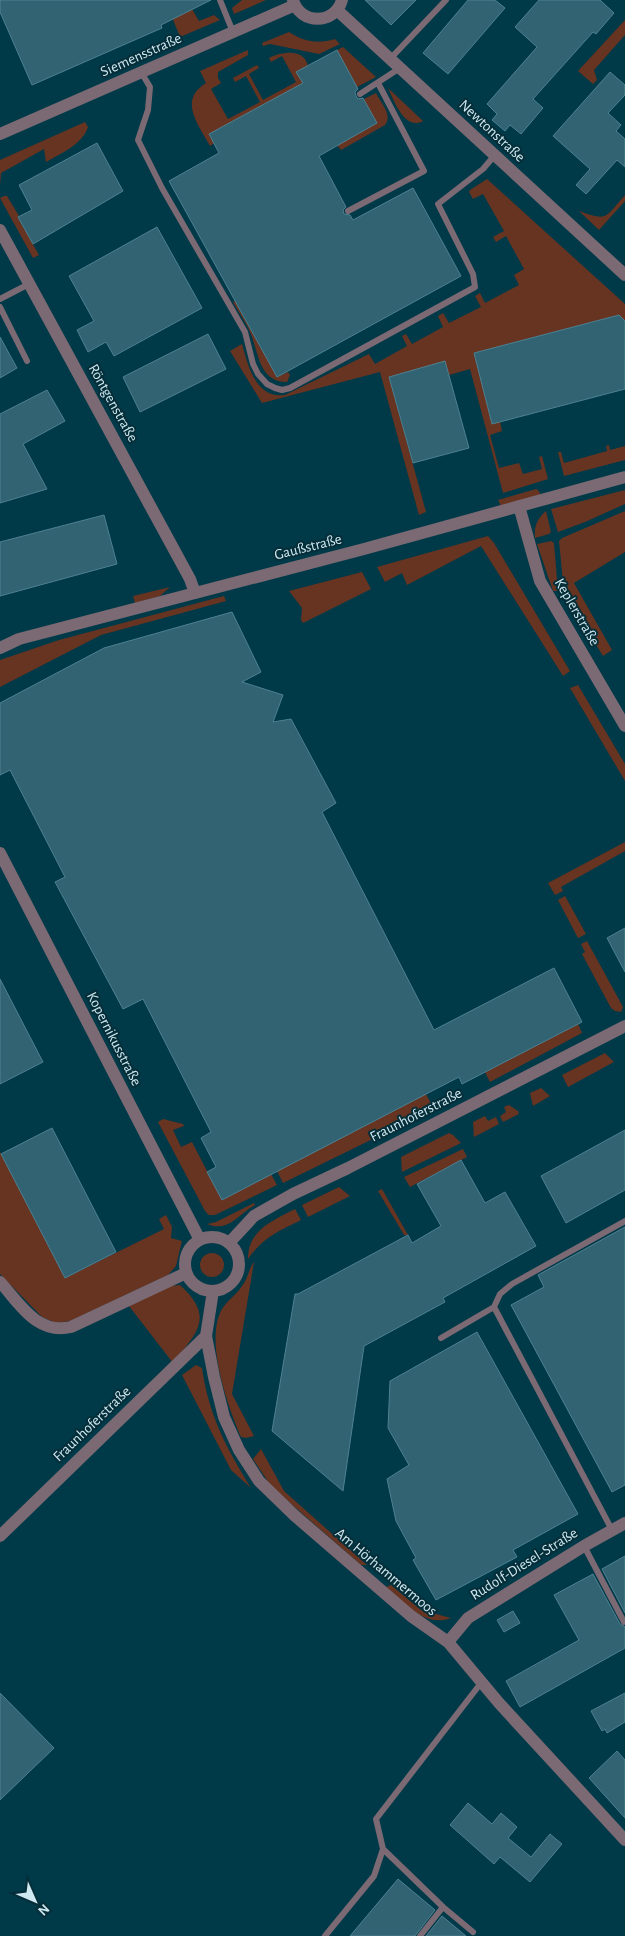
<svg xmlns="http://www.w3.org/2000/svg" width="625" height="1936" font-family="'Alegreya Sans',sans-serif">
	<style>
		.green { fill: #663420 }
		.building { fill: #316373; stroke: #4f8192 }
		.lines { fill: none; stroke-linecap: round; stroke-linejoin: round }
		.service { stroke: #7b6a74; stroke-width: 6 }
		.minor { stroke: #7b6a74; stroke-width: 12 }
		.labels { text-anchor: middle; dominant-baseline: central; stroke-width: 4; stroke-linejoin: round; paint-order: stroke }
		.street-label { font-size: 15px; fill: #cfe9f2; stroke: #052e39 }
	</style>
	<rect width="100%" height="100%" fill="#003948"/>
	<path class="green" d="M165,0L192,9L199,21L214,15L220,20L180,37Z
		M242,0H266L234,14L232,8Z
		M625,20V35L594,70L597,80L593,84L578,71Z
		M289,32C304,42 318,44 335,39L340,44L319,54L270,44L263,46L262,43Z
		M343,47L376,77L357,87L337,50Z
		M248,50V55L218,72V78L221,83L211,89L228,119L260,102L246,76L235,82L233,78L257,65L259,68L249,74L263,100L296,82L282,56L271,62L269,58C277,53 297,49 304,58C306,60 307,63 308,66L297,72L303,83L210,146C198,124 178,100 206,83L200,71Z
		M388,88L423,121C405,131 394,101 388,88Z
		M376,93C381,103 393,115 385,125L341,150L337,145L364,99Z
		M85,122L88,127C83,144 60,154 46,162L44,149L1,173L0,185V160Z
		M487,179L625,304V321L619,315L474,353L492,423L500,421L502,431L490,435L499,468L519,463L523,474L542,469L539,457L542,456L548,479L503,493L470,369L449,375L445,362L389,377L426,512L419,515L380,372L262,403L230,351L242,344C248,366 256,399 285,395L369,354L375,364L407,346L402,336L406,334L412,344L443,327L438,316L443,313L449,323L481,307L475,296L480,293L485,303L519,285L514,275L524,269L506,236L496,242L493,237L504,231L483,194L473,199L469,192L470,190Z
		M625,195V201L599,230L579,211C609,222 605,217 625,195Z
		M4,196H7L19,216L18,218L39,255L33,258L0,198Z
		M235,301L277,377L288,372L290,375L287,382C261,382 259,357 252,337C248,325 239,313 233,302Z
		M609,445L610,450L625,446V460L564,476L558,452H561L564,463L607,451L606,446Z
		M536,489L538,490L541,495L501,506L498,500Z
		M625,490V504L585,522L558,532L551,509Z
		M546,511L551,532L549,534L535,538C534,526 537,519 546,511Z
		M625,511V552L574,583L612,650L603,656L564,592L559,541L562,538Z
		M488,536L494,543L570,671L563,676L481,546L407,585L402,573L385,582L377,567Z
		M551,541L554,543L558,591H553L537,544Z
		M362,572L371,589L303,623L301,620L302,608L289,591Z
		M170,587L160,596L135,603L133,596Z
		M224,596L226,601L101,635L0,687V660L59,640Z
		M578,685L625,764V781L570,688Z
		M625,842V851L561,887L563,891L555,895L548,883Z
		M565,896L586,934L578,938L558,900Z
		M587,941L623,1007L621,1012L615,1011L611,1008L582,954L585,952L581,944Z
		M578,1024L582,1033L490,1082L485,1072Z
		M605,1053L614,1062L568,1087L562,1075Z
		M541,1088L550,1096L533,1106L530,1093Z
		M426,1094L434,1109L283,1183L277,1171Z
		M509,1105L518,1111L519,1114L503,1122L500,1116L506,1112L504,1107Z
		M485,1116L488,1121L496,1117L499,1124L474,1137L473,1122Z
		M163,1119L183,1124L184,1126L173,1130L181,1147L192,1142L222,1200L271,1174L277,1185L215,1215H209L205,1211L158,1122Z
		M449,1133L453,1135L461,1143L402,1172L401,1157Z
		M463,1149L467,1157L410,1187L404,1177Z
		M0,1152L65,1278L164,1229L159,1219L166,1215L172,1227L171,1238L182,1241L176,1266L168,1275L70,1321L56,1323L42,1317L0,1274Z
		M339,1187L350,1196L308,1217L302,1205Z
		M382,1189L408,1235H404L378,1191Z
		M254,1203L255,1205C238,1214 229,1233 207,1224L216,1222Z
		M295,1209L301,1220C277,1232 264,1237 248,1259C248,1230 272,1221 295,1209Z
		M200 1265a12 12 0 1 1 24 0a12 12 0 1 1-24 0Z
		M254,1262L232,1394L254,1436L246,1438L241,1437C228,1407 206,1344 220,1313C225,1301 236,1296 242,1286C248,1279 248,1270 254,1262Z
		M180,1285C216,1318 196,1333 173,1363L129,1306L171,1286Z
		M196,1365L202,1368C209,1416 226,1447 251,1488L231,1470L182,1375Z
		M261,1449L284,1491L367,1565H361L281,1495L269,1483L253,1459Z
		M391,1585L421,1610L451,1618C425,1628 404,1603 386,1587Z"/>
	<path class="building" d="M0,0H211L161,25L162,28L32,85L0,12Z
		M365,0H416L391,25Z
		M468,0H495L505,8L448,74L423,53Z
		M539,0H600L614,13L596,34L593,32L533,99L543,108L521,134L510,125L505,131L492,120L497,114L487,104L537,47L515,27Z
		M337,50L358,89L355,92L356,96L358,99L363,98L377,123L319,156L346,207L343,210L344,214L350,215L353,220L413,188L461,276L277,377L169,181L219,153L209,134L303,83L296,72Z
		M610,72L625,85V95L608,113L621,125L616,131L625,139V167L617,160L586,194L576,185L590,169L553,136Z
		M97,143L123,191L33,244L18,217L32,210L19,185Z
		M157,227L202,308L114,356L106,342L88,352L77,330L94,321L69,276Z
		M619,315L625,321V389L492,424L474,353Z
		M208,334L226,369L140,412L123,377Z
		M0,337L17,368L0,378Z
		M445,361L469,448L413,463L389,377Z
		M47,390L65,421L23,444L47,489L0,503V414Z
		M104,515L117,564L0,596V542Z
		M232,612L261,672L242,682L283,695L273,722L291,719L336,803L322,812L434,1030L554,968L582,1022L462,1084L459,1077L222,1200L207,1172L216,1167L201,1138L211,1132L143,999L123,1009L55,882L65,877L10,770L0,775V703L104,648Z
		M625,928V972L607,938Z
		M0,979L43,1062L0,1084Z
		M52,1128L116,1252L65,1278L1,1154Z
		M625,1130V1190L566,1223L541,1176Z
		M461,1160L485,1203L505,1192L536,1246L443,1298L445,1302L364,1346L343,1491L272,1431L295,1294H298L408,1235L412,1243L441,1226L417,1184Z
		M625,1227V1485L612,1492L511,1305L544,1287L538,1275Z
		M477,1332L578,1514L513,1550L517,1557L436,1600L413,1560L416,1558L396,1521L387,1479L409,1465L388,1428L390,1381Z
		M625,1556V1613L602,1569Z
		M593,1574L620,1624L625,1627V1648L520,1707L506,1681L579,1640L554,1595Z
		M513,1611L520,1623L504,1632L497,1620Z
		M0,1693L54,1748L0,1800Z
		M625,1693V1722L607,1733L605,1729L602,1731L591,1711Z
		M617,1751L625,1760V1818L589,1778Z
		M468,1803L492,1824L501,1813L517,1827L508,1838L531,1857L550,1834L562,1844L530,1882L500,1857L494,1864L450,1825Z
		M398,1879L435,1910L415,1936H350Z
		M442,1916L466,1936H426Z"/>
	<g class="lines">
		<path class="service" d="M220,0L233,32
			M390,59L446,0
			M141,72L150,87L148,110L138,140L162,188L245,332L253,364L258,374L267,384L275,388L282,390L290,388L475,287L473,274L438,204L483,169L495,155
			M360,94L400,68
			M348,211L424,171L378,83
			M0,299L29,284
			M0,307L27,361
			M494,1307L500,1294L512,1284L625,1221
			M441,1338L494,1307L612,1530
			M584,1546L624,1622
			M383,1849L443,1907L473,1932
			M325,1936L374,1876L383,1849L376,1819L481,1683
			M420,1936L443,1907"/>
		<path class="minor" d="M293,0C300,25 335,25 342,0
			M337,10L625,275
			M0,134L295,5
			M0,230L190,579L195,593
			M519,506L540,581L625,726
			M0,648L19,639L364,549L625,477
			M0,853L200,1240
			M185 1264a27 27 0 1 1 54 0a27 27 0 1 1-54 0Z
			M229,1243L254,1216L293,1194L348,1168L625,1026
			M0,1282C20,1304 37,1335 71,1327L186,1273
			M213,1291L206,1336L214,1377L224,1417L239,1450L259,1481L294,1515L411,1616L448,1642L499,1703L625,1840
			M0,1536L206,1336
			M448,1642L468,1618L584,1546L625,1523"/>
	</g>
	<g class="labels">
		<g class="street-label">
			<text transform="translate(141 55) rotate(-24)">Siemensstraße</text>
			<text transform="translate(492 131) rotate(43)">Newtonstraße</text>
			<text transform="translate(113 403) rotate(61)">Röntgenstraße</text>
			<text transform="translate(308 547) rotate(-14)">Gaußstraße</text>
			<text transform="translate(577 612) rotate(60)">Keplerstraße</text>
			<text transform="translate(114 1039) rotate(63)">Kopernikusstraße</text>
			<text transform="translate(416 1115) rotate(-27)">Fraunhoferstraße</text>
			<text transform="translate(92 1424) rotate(-44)">Fraunhoferstraße</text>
			<text transform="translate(524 1564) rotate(-32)">Rudolf-Diesel-Straße</text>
			<text transform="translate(386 1572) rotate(40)">Am Hörhammermoos</text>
		</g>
	</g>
	<g transform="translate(35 1901) rotate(135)" stroke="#052e39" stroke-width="4" paint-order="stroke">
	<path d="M0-4L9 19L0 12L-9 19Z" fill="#cfe9f2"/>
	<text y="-8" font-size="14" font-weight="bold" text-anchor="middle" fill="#cfe9f2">N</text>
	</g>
</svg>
